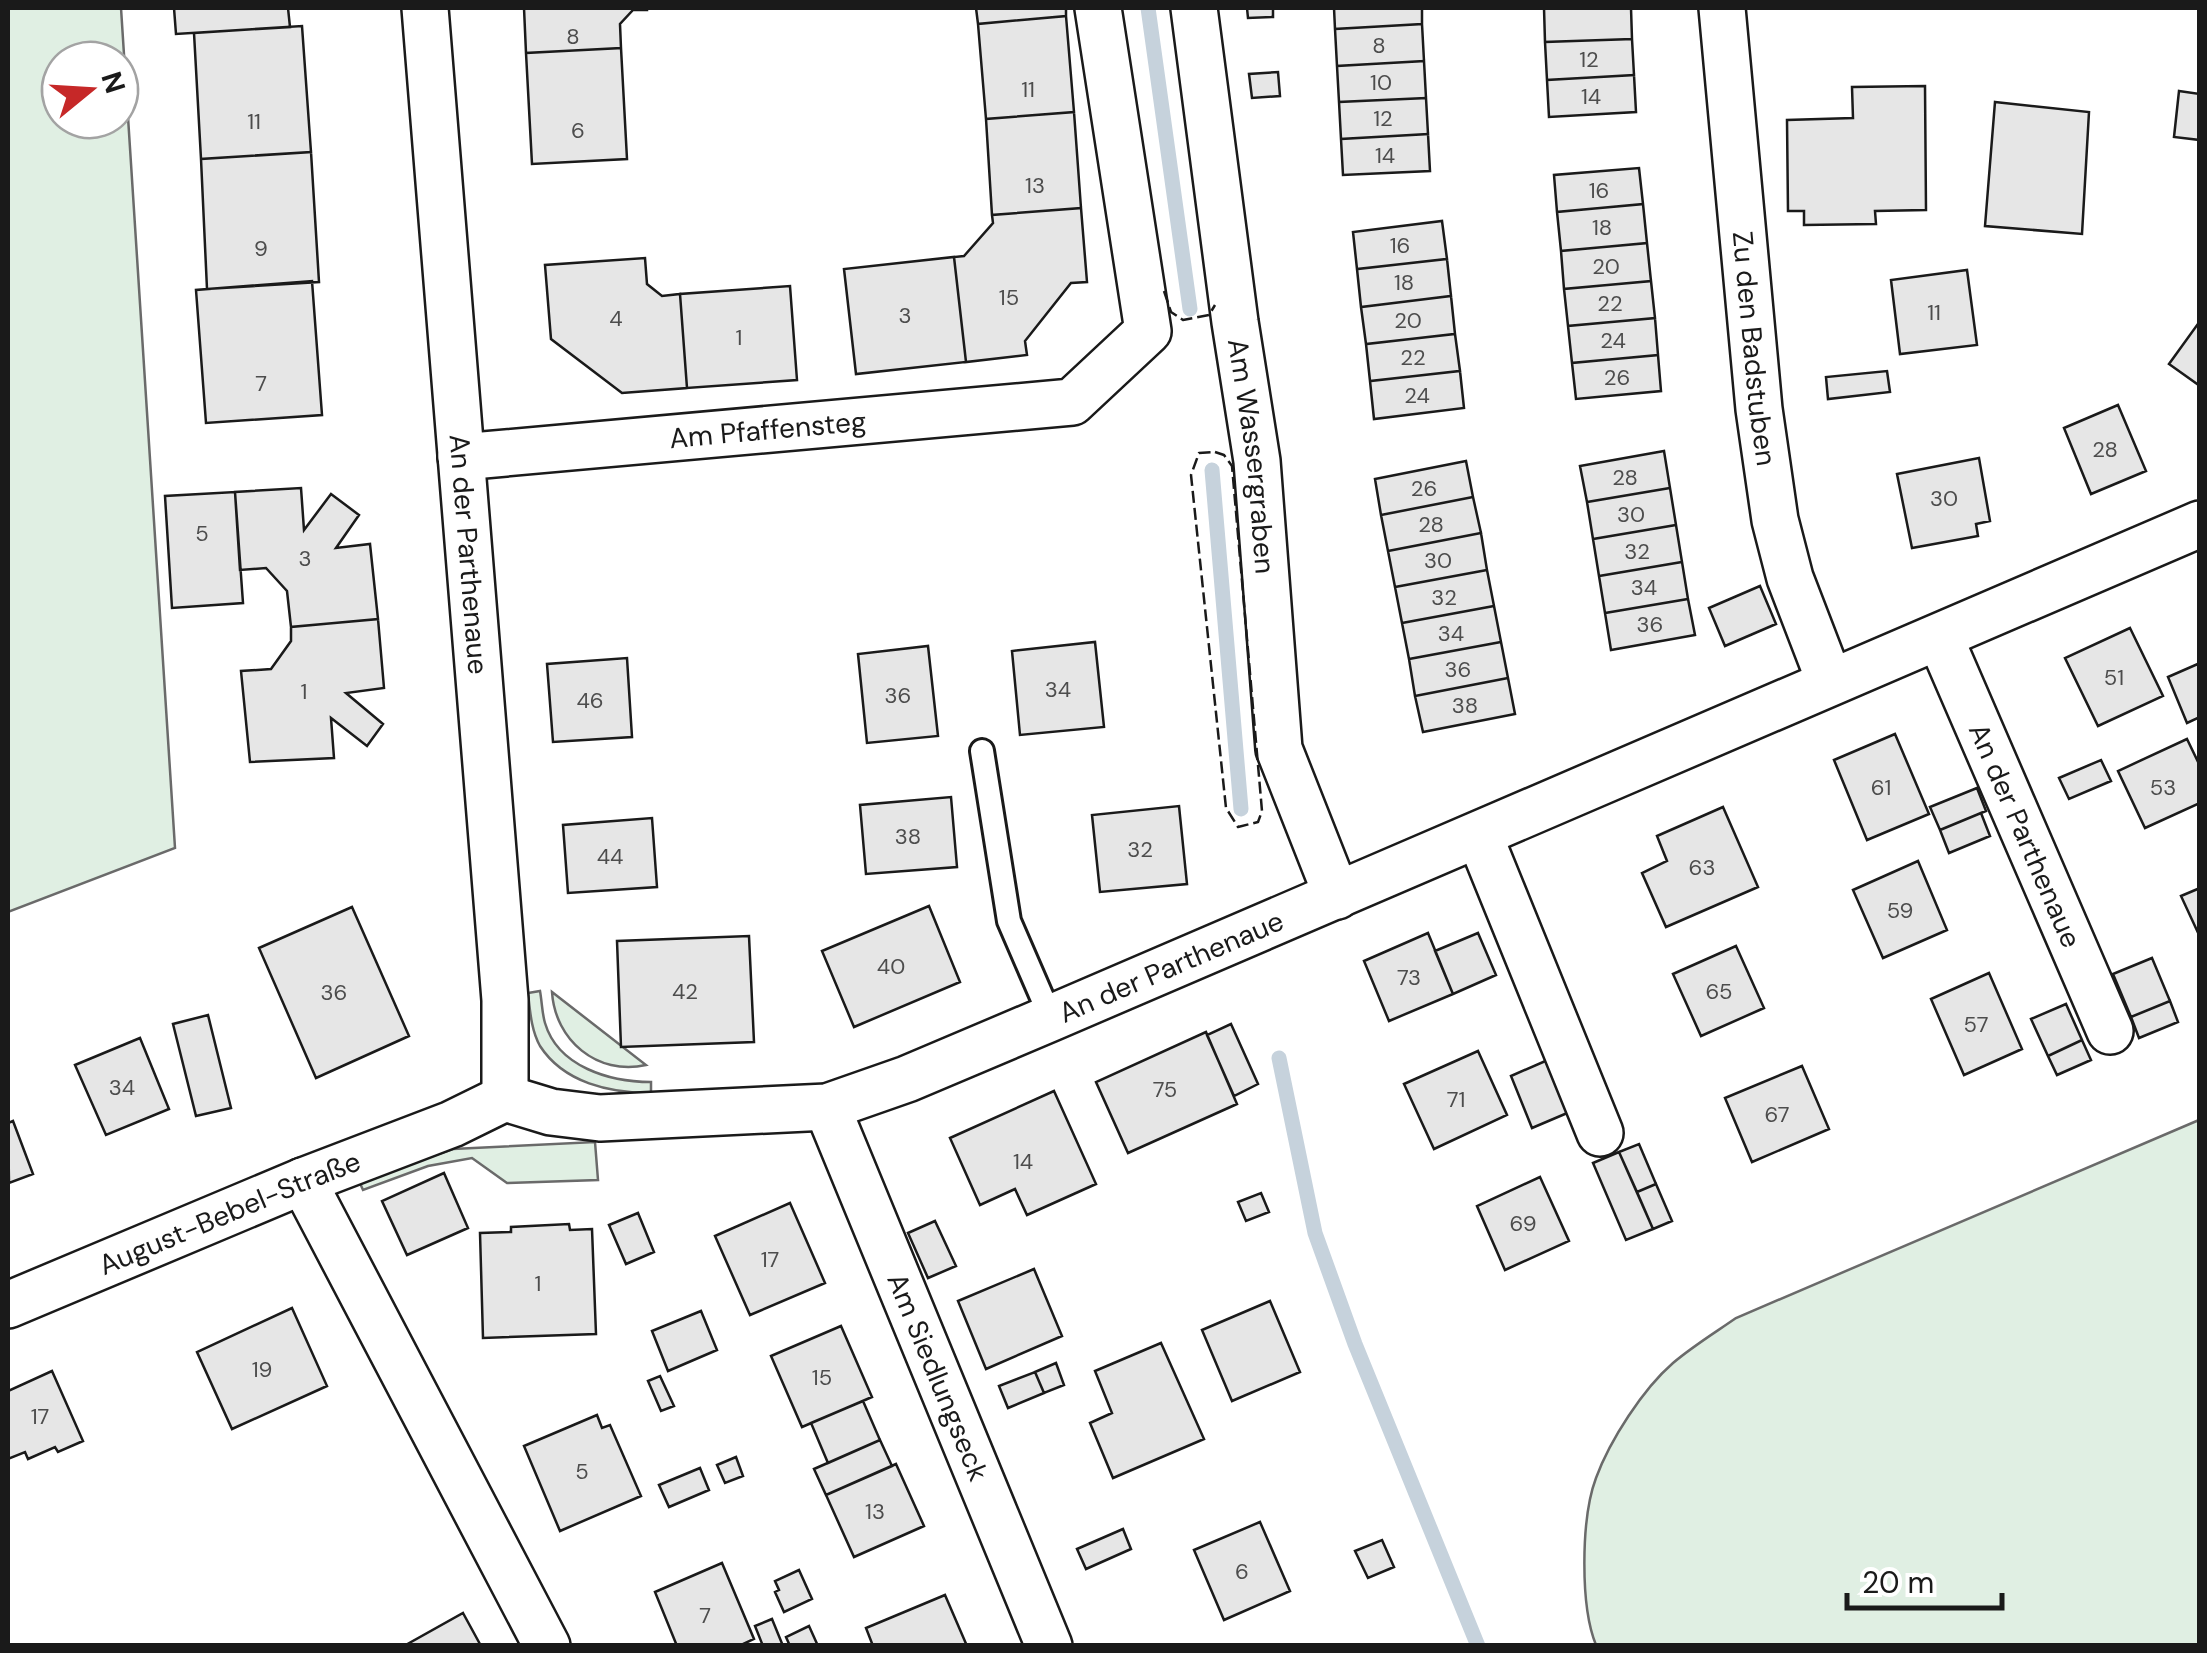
<svg xmlns="http://www.w3.org/2000/svg" width="2207" height="1653" font-family="'DM Sans',sans-serif">
	<style>
		.green { fill: #e0efe3; stroke: #6a6a6a; stroke-width: 2.5; fill-rule: evenodd }
		.lines { fill: none; stroke-linecap: round; stroke-linejoin: round }
		.stream { stroke: #c6d2dc; stroke-width: 15 }
		.building { fill: #e6e6e6; stroke: #1a1a1a; stroke-width: 2.5 }
		.lane-casing { stroke: #1a1a1a; stroke-width: 28 }
		.street-casing { stroke: #1a1a1a; stroke-width: 50 }
		.lane { stroke: #fff; stroke-width: 22 }
		.street { stroke: #fff; stroke-width: 45 }
		.fence { stroke: #1a1a1a; stroke-width: 2.5; stroke-dasharray: 12 5; stroke-linecap: butt }
		.labels { text-anchor: middle; dominant-baseline: central; stroke-width: 8; stroke-linejoin: round; paint-order: stroke }
		.number-label { font-size: 22px; fill: #4d4d4d }
		.street-label { font-size: 28px; fill: #1a1a1a; stroke: #fff }
	</style>
	<rect width="100%" height="100%" fill="#fff"/>
	<path class="green" d="M8,8H121L175,848L8,912ZM60,60H120V120H60Z
		M540,991C542,1002 542,1013 545,1023C558,1067 610,1082 651,1082V1093C610,1093 564,1083 540,1046C531,1030 530,1010 528,993Z
		M552,992L646,1065C597,1076 555,1040 552,992Z
		M2199,1120V1645H1596C1580,1606 1581,1518 1596,1478C1610,1440 1643,1389 1673,1363C1693,1346 1716,1332 1736,1318Z
		M595,1142L598,1180L507,1183L472,1158L428,1166L363,1190L359,1181L453,1149Z"/>
	<g class="lines">
		<path class="stream" d="M1148,8L1190,309
			M1212,470L1241,809
			M1279,1058L1315,1233L1355,1344L1478,1646"/>
	</g>
	<path class="building" d="M174,8H288L290,27L176,34Z
		M524,8H647V10H633L620,24L621,48L526,53Z
		M976,8H1066V16L978,24Z
		M1247,8H1273V17L1248,18Z
		M1334,8H1422V24L1335,29Z
		M1544,8H1631L1632,39L1545,42Z
		M1066,16L1074,112L986,119L978,24Z
		M1422,24L1424,61L1337,66L1335,29Z
		M302,26L311,152L201,159L194,33Z
		M1632,39L1634,75L1547,80L1545,42Z
		M621,48L627,159L532,164L526,53Z
		M1424,61L1426,98L1339,102L1337,66Z
		M1278,72L1280,96L1252,98L1249,74Z
		M1634,75L1636,112L1549,117L1547,80Z
		M1925,86L1926,210L1875,211L1876,224L1804,225V211H1788L1787,120L1853,118L1852,87Z
		M2179,91L2200,94V140L2174,137Z
		M1426,98L1428,134L1341,139L1339,102Z
		M1995,102L2089,112L2082,234L1985,226Z
		M1074,112L1081,208L992,215L986,119Z
		M1428,134L1430,171L1343,175L1341,139Z
		M311,152L319,282L207,289L201,159Z
		M1639,168L1643,204L1557,212L1554,175Z
		M1643,204L1647,243L1561,251L1557,212Z
		M1081,208L1087,282L1071,283L1025,341L1027,355L966,362L954,257L964,256L993,223L992,215Z
		M1442,221L1447,259L1357,269L1353,232Z
		M1647,243L1651,281L1564,289L1561,251Z
		M954,257L966,362L856,374L844,269Z
		M645,258L647,284L662,296L680,294L687,388L622,393L551,339L545,265Z
		M1447,259L1451,296L1361,307L1357,269Z
		M1967,270L1977,345L1900,354L1891,280Z
		M312,281L322,415L206,423L196,290Z
		M1651,281L1655,318L1568,326L1564,289Z
		M790,286L797,380L687,388L680,294Z
		M1451,296L1455,334L1366,344L1361,307Z
		M1655,318L1658,355L1572,363L1568,326Z
		M2200,321V386L2169,364Z
		M1455,334L1460,371L1370,381L1366,344Z
		M1658,355L1661,391L1576,399L1572,363Z
		M1460,371L1464,408L1374,419L1370,381Z
		M1887,371L1890,392L1828,399L1826,377Z
		M2118,405L2146,471L2091,494L2064,428Z
		M1664,451L1670,488L1587,502L1580,466Z
		M1979,458L1990,521L1976,524L1978,536L1912,548L1897,474Z
		M1466,461L1473,497L1381,515L1375,479Z
		M301,488L304,530L331,494L359,515L336,548L370,544L378,619L291,627L287,591L266,568L240,570L235,492Z
		M1670,488L1676,525L1593,539L1587,502Z
		M235,492L243,603L172,608L165,496Z
		M1473,497L1481,533L1388,551L1381,515Z
		M1676,525L1682,562L1599,576L1593,539Z
		M1481,533L1487,570L1395,587L1388,551Z
		M1682,562L1688,599L1605,613L1599,576Z
		M1487,570L1494,606L1402,623L1395,587Z
		M1760,586L1776,624L1725,646L1709,608Z
		M1688,599L1695,635L1611,650L1605,613Z
		M1494,606L1501,642L1409,659L1402,623Z
		M378,619L384,688L346,693L383,724L367,746L331,718L334,758L250,762L241,671L271,669L291,641V627Z
		M2130,628L2163,696L2098,726L2065,658Z
		M1095,642L1104,727L1020,735L1012,651Z
		M1501,642L1508,678L1415,696L1409,659Z
		M928,646L938,736L867,743L858,654Z
		M627,658L632,737L553,742L547,664Z
		M2200,663V717L2187,723L2168,677Z
		M1508,678L1515,714L1423,732L1415,696Z
		M1895,734L1929,814L1867,840L1834,760Z
		M2187,739L2200,766V803L2145,828L2118,771Z
		M2101,760L2111,781L2069,799L2059,778Z
		M1977,788L1986,811L1940,830L1930,807Z
		M951,797L957,867L866,874L860,805Z
		M1179,806L1187,884L1100,892L1092,815Z
		M1723,807L1758,887L1666,927L1642,873L1667,861L1657,836Z
		M1981,813L1990,836L1949,853L1940,830Z
		M652,818L657,887L568,893L563,825Z
		M1918,861L1947,930L1883,958L1853,890Z
		M2200,888V937L2181,896Z
		M929,906L960,982L854,1027L822,951Z
		M352,907L409,1036L316,1078L259,948Z
		M1428,933L1453,994L1389,1021L1364,961Z
		M1478,933L1496,975L1453,994L1435,951Z
		M749,936L754,1042L621,1047L617,941Z
		M1736,946L1764,1008L1701,1036L1673,974Z
		M2152,958L2170,1001L2131,1017L2113,974Z
		M1989,973L2022,1049L1964,1075L1931,999Z
		M2170,1001L2178,1022L2139,1038L2131,1017Z
		M2066,1004L2082,1040L2048,1056L2031,1019Z
		M208,1015L231,1108L196,1116L173,1024Z
		M1231,1024L1258,1084L1234,1096L1207,1035Z
		M1206,1032L1237,1104L1128,1153L1096,1082Z
		M140,1038L169,1109L106,1135L75,1065Z
		M2082,1040L2091,1060L2057,1075L2048,1056Z
		M1478,1051L1507,1115L1434,1149L1404,1084Z
		M1550,1059L1572,1111L1532,1128L1511,1076Z
		M1802,1066L1829,1129L1752,1162L1725,1098Z
		M1054,1091L1096,1184L1027,1215L1015,1189L980,1205L950,1138Z
		M13,1121L33,1174L9,1183L8,1123Z
		M1639,1144L1656,1184L1637,1192L1619,1152Z
		M1619,1152L1653,1229L1626,1240L1593,1163Z
		M444,1173L468,1228L407,1255L382,1201Z
		M1540,1177L1569,1241L1505,1270L1477,1206Z
		M1656,1184L1672,1221L1653,1229L1637,1192Z
		M1261,1193L1269,1212L1246,1221L1238,1202Z
		M790,1203L825,1283L750,1315L715,1236Z
		M638,1213L654,1252L626,1264L609,1225Z
		M935,1221L956,1266L928,1278L908,1233Z
		M569,1224L570,1230L592,1229L596,1334L483,1338L480,1233L511,1232V1227Z
		M1034,1269L1062,1336L986,1369L958,1301Z
		M1270,1301L1300,1372L1232,1401L1202,1330Z
		M292,1308L327,1386L232,1429L197,1352Z
		M701,1311L717,1350L668,1371L652,1331Z
		M841,1326L872,1397L802,1427L771,1356Z
		M1161,1343L1204,1439L1113,1478L1090,1423L1112,1413L1095,1371Z
		M1056,1363L1064,1385L1044,1393L1035,1372Z
		M52,1371L83,1441L58,1452L55,1447L28,1459L25,1452L8,1459V1391Z
		M1035,1372L1044,1393L1008,1408L999,1386Z
		M660,1376L674,1406L661,1411L648,1381Z
		M863,1401L880,1440L828,1463L811,1423Z
		M597,1415L602,1428L610,1425L641,1496L560,1531L524,1446Z
		M880,1440L892,1466L826,1495L814,1469Z
		M736,1457L743,1476L725,1483L717,1465Z
		M896,1464L924,1526L854,1557L826,1495Z
		M700,1468L709,1490L669,1507L659,1485Z
		M1260,1522L1290,1591L1224,1620L1194,1550Z
		M1123,1529L1131,1549L1086,1569L1077,1549Z
		M1382,1540L1394,1567L1368,1578L1355,1551Z
		M722,1563L754,1639L739,1646H677L655,1592Z
		M799,1570L812,1599L784,1612L775,1592L779,1590L775,1581Z
		M945,1595L967,1646H873L866,1628Z
		M463,1613L481,1646H404Z
		M772,1619L783,1646H763L755,1626Z
		M809,1626L818,1646H790L786,1637Z"/>
	<g class="lines">
		<g class="lane-casing">
			<path id="lane" d="M982,751L1009,921L1051,1018"/>
		</g>
		<g class="street-casing">
			<g id="street">
				<path id="s1" d="M425,8L505,1000V1098"/>
				<path id="s2" d="M1194,8L1235,322L1257,461L1279,749L1337,896"/>
				<path id="s3" d="M1722,8L1759,409L1775,520L1790,578L1830,682"/>
				<path id="s4" d="M461,457L1072,402L1148,331L1098,8"/>
				<path id="s5" d="M1940,638L2110,1031"/>
				<path d="M1479,835L1600,1133"/>
				<path id="s6" d="M827,1107L1049,1646"/>
				<path d="M303,1181L547,1646"/>
				<path id="s7" d="M8,1305L303,1181L452,1124L505,1098L551,1112L600,1118L827,1107L907,1079L1051,1018L2200,524"/>
			</g>
		</g>
		<use href="#lane" class="lane"/>
		<use href="#street" class="street"/>
		<path class="fence" d="M1164,291L1171,312L1183,320L1209,315L1215,305
			M1215,452L1224,455L1232,466L1262,811L1258,822L1238,827L1226,808L1191,475L1199,453Z"/>
	</g>
	<g class="labels">
		<g class="number-label">
			<text x="573" y="36">8</text>
			<text x="1379" y="45">8</text>
			<text x="1589" y="59">12</text>
			<text x="1381" y="82">10</text>
			<text x="1028" y="89">11</text>
			<text x="1591" y="96">14</text>
			<text x="1383" y="118">12</text>
			<text x="254" y="121">11</text>
			<text x="578" y="130">6</text>
			<text x="1385" y="155">14</text>
			<text x="1035" y="185">13</text>
			<text x="1599" y="190">16</text>
			<text x="1602" y="227">18</text>
			<text x="1400" y="245">16</text>
			<text x="261" y="248">9</text>
			<text x="1606" y="266">20</text>
			<text x="1404" y="282">18</text>
			<text x="1009" y="297">15</text>
			<text x="1610" y="303">22</text>
			<text x="1934" y="312">11</text>
			<text x="905" y="315">3</text>
			<text x="616" y="318">4</text>
			<text x="1408" y="320">20</text>
			<text x="739" y="337">1</text>
			<text x="1613" y="340">24</text>
			<text x="1413" y="357">22</text>
			<text x="1617" y="377">26</text>
			<text x="261" y="383">7</text>
			<text x="1417" y="395">24</text>
			<text x="2105" y="449">28</text>
			<text x="1625" y="477">28</text>
			<text x="1424" y="488">26</text>
			<text x="1944" y="498">30</text>
			<text x="1631" y="514">30</text>
			<text x="1431" y="524">28</text>
			<text x="202" y="533">5</text>
			<text x="1637" y="551">32</text>
			<text x="305" y="558">3</text>
			<text x="1438" y="560">30</text>
			<text x="1644" y="587">34</text>
			<text x="1444" y="597">32</text>
			<text x="1650" y="624">36</text>
			<text x="1451" y="633">34</text>
			<text x="1458" y="669">36</text>
			<text x="2114" y="677">51</text>
			<text x="1058" y="689">34</text>
			<text x="304" y="691">1</text>
			<text x="898" y="695">36</text>
			<text x="590" y="700">46</text>
			<text x="1465" y="705">38</text>
			<text x="1881" y="787">61</text>
			<text x="2163" y="787">53</text>
			<text x="908" y="836">38</text>
			<text x="1140" y="849">32</text>
			<text x="610" y="856">44</text>
			<text x="1702" y="867">63</text>
			<text x="1900" y="910">59</text>
			<text x="891" y="966">40</text>
			<text x="1409" y="977">73</text>
			<text x="685" y="991">42</text>
			<text x="1719" y="991">65</text>
			<text x="334" y="992">36</text>
			<text x="1976" y="1024">57</text>
			<text x="122" y="1087">34</text>
			<text x="1165" y="1089">75</text>
			<text x="1456" y="1099">71</text>
			<text x="1777" y="1114">67</text>
			<text x="1023" y="1161">14</text>
			<text x="1523" y="1223">69</text>
			<text x="770" y="1259">17</text>
			<text x="538" y="1283">1</text>
			<text x="262" y="1369">19</text>
			<text x="822" y="1377">15</text>
			<text x="40" y="1416">17</text>
			<text x="582" y="1471">5</text>
			<text x="875" y="1511">13</text>
			<text x="1242" y="1571">6</text>
			<text x="705" y="1615">7</text>
		</g>
		<g class="street-label">
			<text stroke="none"><textPath href="#s3" startOffset="342">Zu den Badstuben</textPath></text>
			<text stroke="none"><textPath href="#s4" startOffset="308">Am Pfaffensteg</textPath></text>
			<text stroke="none"><textPath href="#s2" startOffset="452">Am Wassergraben</textPath></text>
			<text stroke="none"><textPath href="#s1" startOffset="548">An der Parthenaue</textPath></text>
			<text stroke="none"><textPath href="#s5" startOffset="215">An der Parthenaue</textPath></text>
			<text stroke="none"><textPath href="#s7" startOffset="1235">An der Parthenaue</textPath></text>
			<text stroke="none"><textPath href="#s7" startOffset="240">August-Bebel-Straße</textPath></text>
			<text stroke="none"><textPath href="#s6" startOffset="292">Am Siedlungseck</textPath></text>
		</g>
	</g>
	<rect width="2207" height="1653" fill="none" stroke="#1a1a1a" stroke-width="20"/>
	<g transform="translate(90 90) rotate(72)"><circle r="48" fill="#ffffff" stroke="#a3a3a3" stroke-width="2.5"/>
	<path d="M0-8L18 38L0 25L-18 38Z" fill="#c62828"/>
	<text y="-15" font-size="28" font-weight="bold" text-anchor="middle" fill="#1a1a1a">N</text>
	</g>
	<path d="M1847 1593v15h155v-15" fill="none" stroke="#1a1a1a" stroke-width="5"/>
	<text x="1862" y="1593" font-size="30" fill="#1a1a1a" stroke="#ffffff" stroke-width="8" paint-order="stroke">20 m</text>
</svg>
